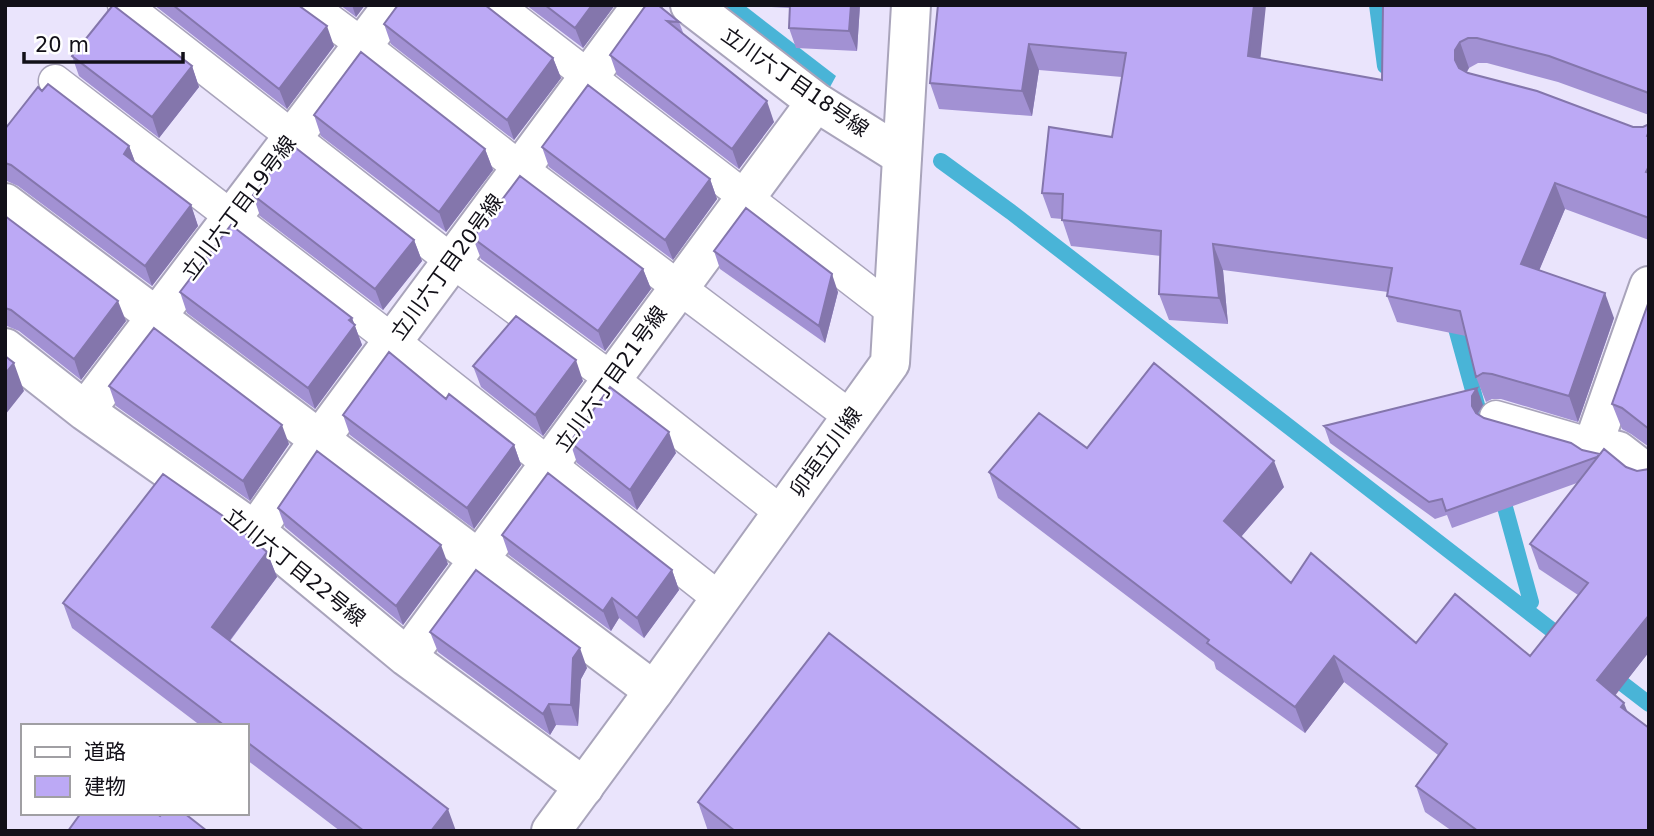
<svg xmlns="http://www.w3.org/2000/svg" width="1654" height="836" font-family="'DejaVu Sans','Noto Sans JP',sans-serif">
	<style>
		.water { fill: #49b4d7 }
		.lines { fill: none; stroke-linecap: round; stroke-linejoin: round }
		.stream { stroke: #49b4d7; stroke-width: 16 }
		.service-casing { stroke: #a9a4bb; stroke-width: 35 }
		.minor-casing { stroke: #a9a4bb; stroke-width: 42 }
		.tertiary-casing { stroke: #a9a4bb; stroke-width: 42 }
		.service { stroke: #fff; stroke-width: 32 }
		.minor { stroke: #fff; stroke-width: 38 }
		.tertiary { stroke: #fff; stroke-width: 38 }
		.wall { fill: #a291d3 }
		.shaded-wall { fill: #8476ac }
		.building { fill: #bca9f5; stroke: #8476ac; stroke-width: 2 }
		.labels { text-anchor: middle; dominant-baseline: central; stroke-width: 5; stroke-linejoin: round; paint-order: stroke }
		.street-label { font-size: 21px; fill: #121018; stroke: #fff }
	</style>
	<rect width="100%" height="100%" fill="#eae4fc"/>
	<path class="water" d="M721,5H744L836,76L830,87Z"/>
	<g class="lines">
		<path class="stream" d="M1377,5L1385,66
			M941,161L1011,212L1566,641
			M1452,314L1485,434
			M1500,489L1531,602
			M1606,671L1649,704"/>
		<g class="service-casing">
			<path id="service" d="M124,5L452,261L612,379L782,513
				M309,5L363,45L520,168L851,417
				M496,5L893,311
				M55,81L393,341L720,599
				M1496,417L1593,445"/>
		</g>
		<g class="minor-casing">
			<path id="minor" d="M690,5L816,102L902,156
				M5,203L654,691
				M1649,286L1593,445L1618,451L1649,475
				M5,348L85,411L255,531L407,657L584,787
				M85,411L393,5
				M255,531L320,439L642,5
				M407,657L816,102"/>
		</g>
		<g class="tertiary-casing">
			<path id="tertiary" d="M551,831L654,691L890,363L911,5"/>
		</g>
		<use href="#service" class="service"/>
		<use href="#minor" class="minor"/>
		<use href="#tertiary" class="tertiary"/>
	</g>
	<path class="wall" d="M154,5H298L334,46L287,109Z
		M340,5H365L356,17Z
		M526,5H615L583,48Z
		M646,5L679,22L684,35L774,122L739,169L617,75L610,55Z
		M735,5H860L857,51L796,48L789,28L790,8Z
		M938,5L1260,58L1382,80L1383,5H1649V115L1558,82L1487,63H1478L1469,68L1467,72L1633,127H1643L1649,124V240L1565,209L1539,270L1614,318L1578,422L1501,399H1492L1486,402L1476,377L1466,336L1397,322L1387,296L1388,292L1223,270L1228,324L1169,320L1159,294L1161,256L1071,246L1062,219L1051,218L1042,193L1112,137L1122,77L1039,70L1032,116L939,109L930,83Z
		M384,24L553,58L561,78L514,140L391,44Z
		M72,56L192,66L199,87L159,138L79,76Z
		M42,91L129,146L135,162L191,205L198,226L152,286L18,186L7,181L5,182V129Z
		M314,115L485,149L493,170L446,232L321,136Z
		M542,147L710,179L717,199L673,260L549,167Z
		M253,195L414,240L422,261L383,310L260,216Z
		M5,216L126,321L81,380L19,331L7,326L5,327Z
		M473,238L643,269L651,289L605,351L481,259Z
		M714,251L838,292L825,343L720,269Z
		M180,292L352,318L362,345L315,409L187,313Z
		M1649,301V447L1631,434L1622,429L1612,404Z
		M473,366L583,381L543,436L481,387Z
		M109,386L289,444L250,501L116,406Z
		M446,399L514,445L521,465L474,529L350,435L343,415Z
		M1483,405L1478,414L1484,418L1582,450L1637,471L1647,470L1649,652L1615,695L1649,831H1452L1425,812L1416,786L1438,755L1344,682L1305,733L1216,669L1214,662L998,498L989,472L1087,448L1284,487L1241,537L1291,583L1416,643L1530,656L1578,595L1539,569L1530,544L1577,483L1452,528L1447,515L1435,519L1330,443L1324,426Z
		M570,442L676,453L637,510L577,463Z
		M278,508L448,564L403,625L285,527Z
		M502,535L672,570L679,590L644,638L619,618L611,631L509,555Z
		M267,552L277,577L230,641L456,831H340L247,760V726H201L72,628L63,603Z
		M430,632L587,668L581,679L578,726L556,725L550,735L438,652Z
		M698,802L1082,831H708Z"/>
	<path class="shaded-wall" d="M352,5H365L356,17Z
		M592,5H615L583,48L575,28Z
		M851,5H860L857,51L849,31Z
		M1254,5H1266L1258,82L1248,56Z
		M327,26L334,46L287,109L279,89Z
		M1460,42L1469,68L1464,76L1455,60V50Z
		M1029,44L1039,70L1032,116L1022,91Z
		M553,58L561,78L514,140L507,120Z
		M192,66L199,87L159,138L152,117Z
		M767,101L774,122L739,169L732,149Z
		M129,146L137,167L124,154Z
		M485,149L493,170L446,232L439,212Z
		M710,179L717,199L673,260L665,240Z
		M1555,183L1565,209L1531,290L1521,264Z
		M191,205L198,226L152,286L145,266Z
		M414,240L422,261L383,310L375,289Z
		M1213,244L1223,270L1228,324L1219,298Z
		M643,269L651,289L605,351L598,331Z
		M832,274L838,292L825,343L819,326Z
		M1605,293L1614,318L1578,422L1569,396Z
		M118,301L126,321L81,380L74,359Z
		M352,318L362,345L315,409L308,388L349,320Z
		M576,360L583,381L543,436L535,415Z
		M14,363L24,391L5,415V374Z
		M1477,388L1483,405L1478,413V422L1472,406V396Z
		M282,425L289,444L250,501L243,481Z
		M669,432L676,453L637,510L630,490Z
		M514,445L521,465L474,529L467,508Z
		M1274,461L1284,487L1233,546L1224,521Z
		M441,545L448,564L403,625L396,606Z
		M267,552L277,577L221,652L212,627Z
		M672,570L679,590L644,638L637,618Z
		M612,598L619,618L611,631L603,611Z
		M1649,615V652L1607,706L1597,680Z
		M580,648L587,668L581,679L578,726L571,705L573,658Z
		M1334,656L1344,682L1305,733L1295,707Z
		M1624,703L1634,728L1621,707Z
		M549,704L556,725L550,735L543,714Z
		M448,809L456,831H431Z"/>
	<path class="building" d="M113,5L192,66L152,117L72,56Z
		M173,5H298L327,26L279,89Z
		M398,5H485L553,58L507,120L384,24Z
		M545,5H592L575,28Z
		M646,5H658L679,22L667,21L767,101L732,149L610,55Z
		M790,5H851L849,31L789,28Z
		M938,5H1254L1248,56L1382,80L1383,5H1649V94L1646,92L1549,56L1477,38H1468L1460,42L1455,50V60L1459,68L1468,73L1537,91L1633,127H1643L1649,124V131L1647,136L1649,137V166L1646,172L1649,173V218L1555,183L1521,264L1605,293L1569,396L1492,374L1483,373L1476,377L1460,311L1387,296L1392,268L1213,244L1219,298L1159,294L1161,231L1062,220L1063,194L1042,193L1049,127L1112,137L1126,53L1029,44L1022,91L930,83Z
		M361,52L485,149L439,212L314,115Z
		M48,84L129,146L124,154L191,205L145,266L11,165L5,163V129L38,87L42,91Z
		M588,85L710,179L665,240L542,147Z
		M292,145L414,240L375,289L253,195Z
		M520,176L643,269L598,331L473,238Z
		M746,208L832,274L819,326L714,251Z
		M5,216L118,301L74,359L11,310L5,308Z
		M231,225L352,318L349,320L355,325L308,388L180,292Z
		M1649,301V429L1622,408L1612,404Z
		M516,316L576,360L535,415L473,366Z
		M154,328L282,425L243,481L109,386Z
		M389,352L446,399L449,394L514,445L467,508L343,415Z
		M5,356L14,363L5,374Z
		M1154,363L1274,461L1224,521L1291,583L1311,553L1416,643L1455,594L1530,656L1588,583L1530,544L1604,449L1626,467L1637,471L1649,469V615L1597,680L1624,703L1621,707L1649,728V831H1478L1416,786L1447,744L1334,656L1295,707L1207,643L1209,640L989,472L1039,413L1087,448Z
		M610,387L669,432L630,490L570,442Z
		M1477,388L1472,396V406L1476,413L1484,418L1571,443L1582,450L1600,454L1597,457L1446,511L1442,499L1429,502L1324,426Z
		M317,451L441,545L396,606L278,508Z
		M548,473L672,570L637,618L612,598L603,611L502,535Z
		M163,474L233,523L267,552L212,627L448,809L431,831H364L247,742V726H225L63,603Z
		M476,570L580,648L573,658L571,705L549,704L543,714L430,632Z
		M829,633L1082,831H735L698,802Z
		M81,813H156L160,816L163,813H184L207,831H68Z"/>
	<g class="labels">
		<g class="street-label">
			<text transform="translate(795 82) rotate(35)">立川六丁目18号線</text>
			<text transform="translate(239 208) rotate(-53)">立川六丁目19号線</text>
			<text transform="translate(447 267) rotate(-54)">立川六丁目20号線</text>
			<text transform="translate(611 379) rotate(-54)">立川六丁目21号線</text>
			<text transform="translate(826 452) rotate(-54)">卯垣立川線</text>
			<text transform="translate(295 567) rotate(39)">立川六丁目22号線</text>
		</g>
	</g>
	<rect width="1654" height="836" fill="none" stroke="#121018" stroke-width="14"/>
	<rect x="21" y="724" width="228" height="91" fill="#ffffff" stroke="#a09fa3" stroke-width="2"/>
	<rect x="35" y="747" width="35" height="10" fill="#ffffff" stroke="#a09fa3" stroke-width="2"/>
	<text x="84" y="759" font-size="21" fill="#121018">道路</text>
	<rect x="35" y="776" width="35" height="21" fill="#bca9f5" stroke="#a09fa3" stroke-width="2"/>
	<text x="84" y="794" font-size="21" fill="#121018">建物</text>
	<path d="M24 52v10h159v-10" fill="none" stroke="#121018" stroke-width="3.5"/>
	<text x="35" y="52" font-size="21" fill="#121018" stroke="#ffffff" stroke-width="5" paint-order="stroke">20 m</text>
</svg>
